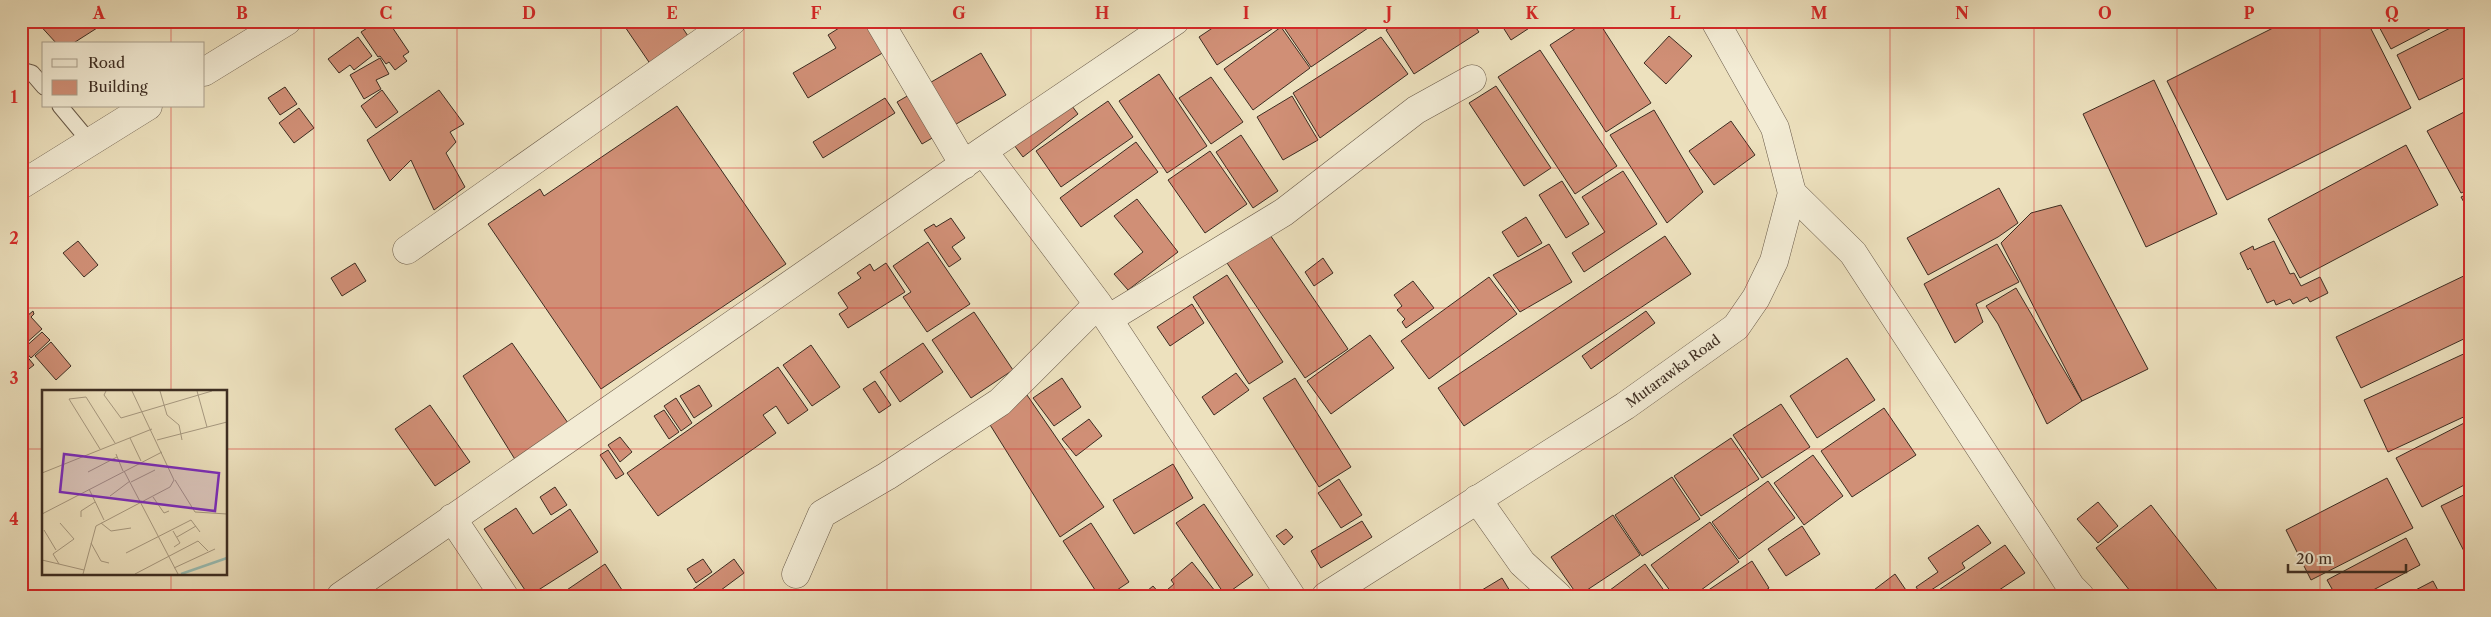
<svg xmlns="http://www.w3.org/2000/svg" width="2491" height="617" font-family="'Libre Caslon Text',serif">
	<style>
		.building { fill: #d08f76; stroke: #3d2d22 }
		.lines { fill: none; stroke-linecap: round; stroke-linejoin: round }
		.service-casing { stroke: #695a49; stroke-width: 17 }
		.minor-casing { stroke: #695a49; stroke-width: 29 }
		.tertiary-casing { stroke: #695a49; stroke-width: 29 }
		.service { stroke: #f3ecd5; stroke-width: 15 }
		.minor { stroke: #f3ecd5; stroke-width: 28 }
		.tertiary { stroke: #f3ecd5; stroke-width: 28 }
		.grid { fill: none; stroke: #d62828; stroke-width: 1; stroke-opacity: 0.55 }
		.labels { text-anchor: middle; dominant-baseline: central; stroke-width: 4; stroke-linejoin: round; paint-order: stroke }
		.street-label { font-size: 14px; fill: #3d2d22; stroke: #f3ecd5 }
		.inset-river { fill: none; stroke: #99bdb3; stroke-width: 2.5 }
		.inset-road { fill: none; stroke: #a79980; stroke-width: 1 }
		.view { fill: #7b2cbf; fill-opacity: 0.15; stroke: #7b2cbf; stroke-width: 2.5 }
		.inset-edge { fill: none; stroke: #3d2d22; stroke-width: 2.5 }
		.neatline { fill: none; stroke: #d62828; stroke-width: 2 }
		.grid-label { font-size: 16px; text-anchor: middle; font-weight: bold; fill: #d62828 }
	</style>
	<rect width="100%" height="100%" fill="#ede1be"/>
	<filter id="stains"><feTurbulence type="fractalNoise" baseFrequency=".004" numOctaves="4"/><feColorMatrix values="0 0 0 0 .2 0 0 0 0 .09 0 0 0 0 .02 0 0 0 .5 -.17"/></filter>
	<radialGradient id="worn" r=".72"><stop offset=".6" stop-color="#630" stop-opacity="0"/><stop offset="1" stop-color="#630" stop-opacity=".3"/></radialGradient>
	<path class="building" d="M36,21H108L72,44H57Z
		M378,21H388L409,52L403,56L407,61L395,70L389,62L386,64L380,56L378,57L361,32Z
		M621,21H678L692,42L653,68Z
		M850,21H872L889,49L808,98L793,73L836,48L828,35Z
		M1223,21H1275L1278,25L1217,65L1199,37Z
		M1296,21H1363L1368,28L1311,67L1285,29Z
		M1399,21H1471L1479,32L1414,74L1386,30Z
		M1499,21H1540L1511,40Z
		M1587,21H1598L1651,103L1606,132L1550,45Z
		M2287,21H2367L2411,108L2227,200L2167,81Z
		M2376,21H2445L2391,49Z
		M2464,21H2470V75L2419,100L2397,55Z
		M1281,27L1310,68L1253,110L1224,69Z
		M1669,36L1692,56L1666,84L1644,63Z
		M358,37L372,56L354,70L350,65L339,73L328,59Z
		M1381,37L1408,74L1320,138L1293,93Z
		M1540,50L1617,166L1575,194L1498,77Z
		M981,53L1006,95L922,144L897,102Z
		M380,58L389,74L376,80L381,89L364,99L350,75Z
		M1159,74L1207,146L1167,173L1119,101Z
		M1211,77L1243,122L1211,144L1179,98Z
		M2154,80L2217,214L2146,247L2083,114Z
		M1496,86L1551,168L1524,186L1469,103Z
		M285,87L297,104L280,115L268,98Z
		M382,90L398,112L376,128L361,106Z
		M439,90L464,124L450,132L456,142L446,153L465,187L434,210L411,160L390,181L367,140Z
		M1292,96L1318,140L1283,160L1257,117Z
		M885,98L895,113L823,158L813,142Z
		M1108,101L1133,137L1061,187L1036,151Z
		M1069,102L1078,114L1023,157L1014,145Z
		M677,106L786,264L601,389L488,224L540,189L544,196Z
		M299,108L314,128L294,143L279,123Z
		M2470,109V189L2461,193L2427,131Z
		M1654,110L1703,192L1667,223L1610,135Z
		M1731,121L1755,155L1714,185L1689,151Z
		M1241,135L1278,191L1253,208L1216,152Z
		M1136,142L1158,172L1081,227L1060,198Z
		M2406,145L2438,205L2300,278L2268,219Z
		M1210,151L1247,204L1205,233L1168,180Z
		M1623,171L1657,224L1584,272L1572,253L1605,232L1582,197Z
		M1562,181L1589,224L1566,238L1539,195Z
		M1999,188L2018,223L1998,237L1928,275L1907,238Z
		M2470,193V213L2461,197Z
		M1137,199L1178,252L1128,290L1114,274L1143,252L1114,216Z
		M2061,205L2148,369L2082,401L2001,243L2031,213Z
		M1526,217L1542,243L1518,257L1502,232Z
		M951,218L965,238L952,247L961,259L949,267L924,230L934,224L936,227Z
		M1268,232L1348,349L1305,378L1225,260Z
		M1665,236L1691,274L1464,426L1438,388Z
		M78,241L98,265L84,277L63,253Z
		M2274,241L2290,274L2294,273L2301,286L2320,277L2328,293L2310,302L2307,297L2293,304L2290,299L2276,305L2274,300L2267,303L2250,268L2248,270L2240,253L2253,246L2254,250Z
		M928,242L970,304L927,332L903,297L911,292L893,266Z
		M1549,244L1572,282L1520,312L1493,275Z
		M1997,244L2019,282L1976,304L1983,322L1955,343L1924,284Z
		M1323,258L1333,273L1314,286L1305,272Z
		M355,263L366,281L342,296L331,278Z
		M886,263L905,292L848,328L839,314L848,308L838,293L861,278L857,273L870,264L874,271Z
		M2470,273V336L2361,388L2336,337Z
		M1227,275L1283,362L1249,384L1193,297Z
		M1489,277L1517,314L1429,379L1401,341Z
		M1413,281L1434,308L1406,328L1402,322L1405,319L1397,310L1402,306L1394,295Z
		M2016,288L2082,401L2047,424L1998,324L1986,306Z
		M1192,304L1204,323L1170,346L1157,327Z
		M33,311L34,314L31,317L42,329L23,346L21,344V321Z
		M1646,311L1655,323L1591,369L1582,356Z
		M974,312L1013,370L971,398L932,340Z
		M42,332L50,340L31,358L23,349Z
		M1370,335L1394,368L1331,414L1307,381Z
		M51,342L71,366L56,380L35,356Z
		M512,343L568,423L516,461L463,376Z
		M923,343L943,372L900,402L880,372Z
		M811,345L840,387L812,406L783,365Z
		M2470,351V414L2388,452L2364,400Z
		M25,354L34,365L21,375V357Z
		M1847,358L1875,400L1817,438L1790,396Z
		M778,367L808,410L788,424L776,406L763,415L776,433L658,516L627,473Z
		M1236,373L1249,390L1214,415L1202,397Z
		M1062,378L1081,407L1054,426L1033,398Z
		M1295,378L1351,467L1319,487L1263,398Z
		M875,381L891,405L879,413L863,389Z
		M699,385L712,406L694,418L680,396Z
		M1027,395L1104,507L1060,537L987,420Z
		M676,398L692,423L681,431L664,406Z
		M1781,404L1810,447L1762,478L1733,435Z
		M430,405L470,462L435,486L395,429Z
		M1884,408L1916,455L1852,497L1821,451Z
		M664,410L679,432L669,439L654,416Z
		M1089,419L1102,436L1076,456L1062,439Z
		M2470,420V482L2422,507L2396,458Z
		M620,437L632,452L620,462L608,445Z
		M1731,438L1759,479L1701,516L1674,476Z
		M608,450L624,474L616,479L600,455Z
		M1813,455L1843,496L1804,525L1774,483Z
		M1173,464L1193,498L1134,534L1113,500Z
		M1672,477L1700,519L1642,556L1615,515Z
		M2387,478L2413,528L2311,580L2286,530Z
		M1339,479L1362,515L1341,528L1318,493Z
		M1768,481L1795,518L1739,559L1712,522Z
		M555,487L567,505L551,515L540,497Z
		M2470,492V560L2469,561L2441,506Z
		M2098,502L2118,526L2098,543L2077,519Z
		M1204,504L1253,575L1225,595L1176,523Z
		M2151,505L2222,596H2134L2096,548Z
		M516,508L533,534L570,509L598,552L529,596L484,529Z
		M1613,515L1640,555L1578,596L1551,557Z
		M1362,521L1372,537L1321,568L1311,551Z
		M1710,522L1739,562L1693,596H1674L1651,565Z
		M1091,523L1129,582L1108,596H1099L1063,541Z
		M1978,525L1991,543L1962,563L1965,568L1922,596L1916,587L1938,572L1928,558Z
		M1802,526L1820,554L1786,576L1768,549Z
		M1286,529L1293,537L1284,545L1276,536Z
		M2406,538L2420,565L2362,596H2336L2327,580Z
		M2005,545L2025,573L1990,596H1930Z
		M703,559L712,572L696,583L687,569Z
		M734,559L744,573L713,596H684Z
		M1752,561L1769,588L1758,596H1711L1707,591Z
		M1192,562L1219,596H1141L1153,586L1161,595L1174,584L1171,580Z
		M605,564L626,596H558Z
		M1645,564L1668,596H1602Z
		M1895,574L1910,596H1866Z
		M1502,578L1513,596H1472Z
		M2433,581L2441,596H2404Z"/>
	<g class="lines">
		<g class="service-casing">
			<path id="service" d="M21,70L32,73L44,87
				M60,106L90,142"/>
		</g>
		<g class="minor-casing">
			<path id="minor" d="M879,21L964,165
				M204,72L287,21
				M983,151L1098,304L1291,596
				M21,185L148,106
				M1792,193L1853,253L2071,587L2080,596
				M407,250L732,21
				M1108,319L1284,212L1416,110L1472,79
				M1477,499L1522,563L1558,596
				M452,518L504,596
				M796,574L822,514L887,476L1000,402L1098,304
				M341,596L983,151L1175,21"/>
		</g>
		<g class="tertiary-casing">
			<path id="tertiary" d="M1326,596L1625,406L1736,327L1756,298L1774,261L1792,193L1775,128L1715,21"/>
		</g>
		<use href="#service" class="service"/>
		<use href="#minor" class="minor"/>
		<use href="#tertiary" class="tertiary"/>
	</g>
	<path class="grid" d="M171,21V44M314,21V596M457,21V596M601,21V596M744,21V596M887,21V596M1031,21V596M1174,21V596M1317,21V596M1460,21V596M1604,21V596M1747,21V596M1890,21V596M2034,21V596M2177,21V596M2320,21V596M171,106V391M21,168H2470M21,308H2470M21,449H44M226,449H2470M171,573V596"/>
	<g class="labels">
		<g class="street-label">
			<text transform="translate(1673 371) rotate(-36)">Mutarawka Road</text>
		</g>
	</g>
	<g transform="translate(42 390)">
		<rect width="185" height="185" fill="#ede1be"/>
		<path class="inset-river" d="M139,184L185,168"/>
		<path class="inset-road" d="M64,1L62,5L79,28L170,1M118,1L125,25L137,35L140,50M155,1L165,37M88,48L99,71M115,50L185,32M58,59L27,9L44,7L73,53M74,64L81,81M82,81L136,184M46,82L75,67M0,83L110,39M133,90L153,122L185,124M89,92L113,80M47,99L62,130M68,106L88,91M111,107L122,123L127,121M0,124L120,62M39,127V121L53,112M59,133L69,141L89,138M2,140L14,160M131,141L138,153L132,157M135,147L154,136M49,153L59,171L67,173M84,163L149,130L158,142M0,170L42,180M17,174L11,164L32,149L18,133M132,178L173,159M41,184L54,136L128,97L132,90L90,1M93,184L156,151L166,161"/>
		<path class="view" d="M22,64L177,83L173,121L18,102Z"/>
		<rect width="185" height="185" class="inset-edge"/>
	</g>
	<rect width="2491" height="617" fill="none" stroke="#ede1be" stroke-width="55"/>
	<rect x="42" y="42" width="162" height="65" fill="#f3ecd5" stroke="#aaa08d"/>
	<rect x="52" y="59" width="25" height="8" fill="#f3ecd5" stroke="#aaa08d"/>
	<text x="88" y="68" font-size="15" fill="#3d2d22">Road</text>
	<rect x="52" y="80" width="25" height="15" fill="#d08f76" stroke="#aaa08d"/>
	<text x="88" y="92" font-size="15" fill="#3d2d22">Building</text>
	<path d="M2288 564v8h118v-8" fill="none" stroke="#3d2d22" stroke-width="2.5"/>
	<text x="2296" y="564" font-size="15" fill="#3d2d22" stroke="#f3ecd5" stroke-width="4" paint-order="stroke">20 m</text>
	<rect x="28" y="28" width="2436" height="562" class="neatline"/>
	<g class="grid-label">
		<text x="99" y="19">A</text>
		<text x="242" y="19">B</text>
		<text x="386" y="19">C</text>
		<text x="529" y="19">D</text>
		<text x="672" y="19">E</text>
		<text x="816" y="19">F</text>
		<text x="959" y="19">G</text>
		<text x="1102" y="19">H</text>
		<text x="1246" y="19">I</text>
		<text x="1389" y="19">J</text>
		<text x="1532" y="19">K</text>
		<text x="1675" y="19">L</text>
		<text x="1819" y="19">M</text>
		<text x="1962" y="19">N</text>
		<text x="2105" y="19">O</text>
		<text x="2249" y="19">P</text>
		<text x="2392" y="19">Q</text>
		<text x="14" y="103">1</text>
		<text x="14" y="244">2</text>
		<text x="14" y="384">3</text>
		<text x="14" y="525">4</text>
	</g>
	<rect width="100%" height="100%" filter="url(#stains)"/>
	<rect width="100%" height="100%" fill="url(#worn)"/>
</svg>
